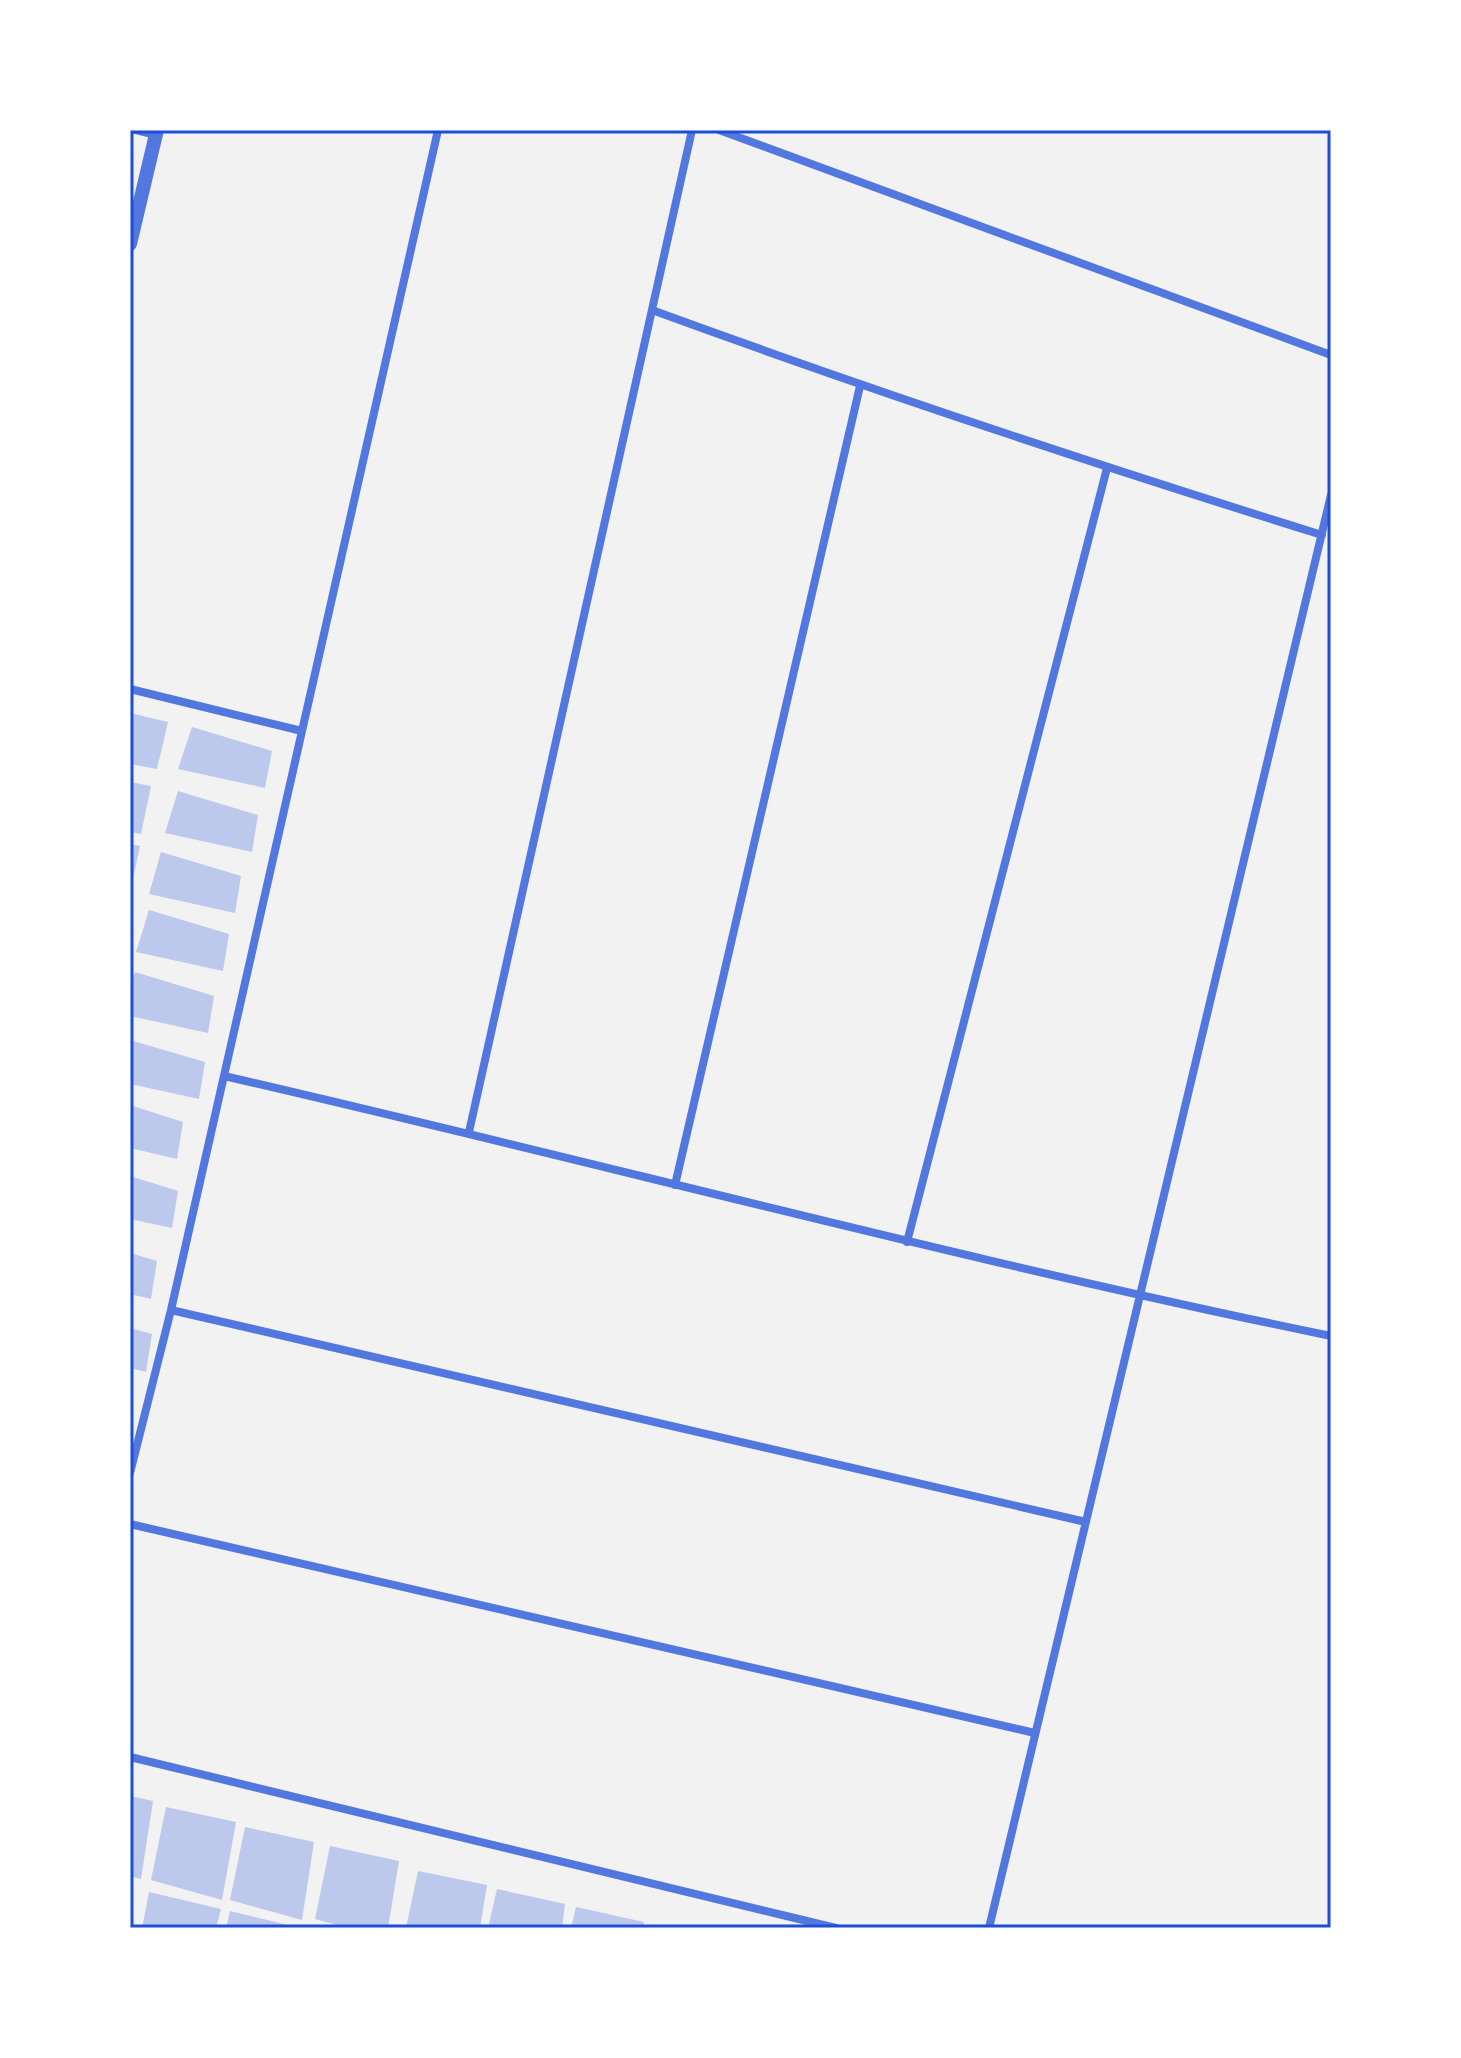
<svg xmlns="http://www.w3.org/2000/svg" width="1461" height="2058" font-family="'DM Sans',sans-serif">
	<style>
		.building { fill: #bdc9ec }
		.lines { fill: none; stroke-linecap: round; stroke-linejoin: round }
		.minor { stroke: #5277de; stroke-width: 8 }
		.tertiary { stroke: #5277de; stroke-width: 14 }
		.neatline { fill: none; stroke: #1d4ed8; stroke-width: 3 }
	</style>
	<rect width="100%" height="100%" fill="#f2f2f2"/>
	<path class="building" d="M130,713L168,722L157,769L130,764Z
		M192,727L272,751L265,788L178,769Z
		M130,782L151,786L141,834L130,832Z
		M178,791L258,815L252,852L165,833Z
		M130,844L140,846L131,888H130Z
		M161,852L241,876L235,913L149,894Z
		M149,910L229,934L223,971L136,952Z
		M135,972L214,996L208,1033L130,1016V986Z
		M130,1040L205,1062L199,1099L130,1084Z
		M130,1105L183,1122L177,1159L130,1148Z
		M130,1176L178,1191L172,1228L130,1219Z
		M130,1253L157,1261L151,1299L130,1294Z
		M130,1328L152,1334L146,1372L130,1368Z
		M130,1796L153,1801L141,1879L130,1876Z
		M166,1807L236,1822L222,1900L151,1880Z
		M245,1827L314,1842L302,1920L230,1900Z
		M330,1846L399,1861L388,1928H348L315,1919Z
		M418,1871L487,1885L480,1928H406Z
		M497,1889L565,1904L562,1928H488Z
		M149,1892L221,1909L216,1928H142Z
		M576,1907L644,1922L643,1928H571Z
		M230,1911L296,1927V1928H226Z"/>
	<g class="lines">
		<path class="minor" d="M136,130L156,135
			M719,130L1331,355
			M652,310C873,391 1097,465 1322,535
			M130,689L302,731
			M224,1076C594,1161 960,1260 1331,1336
			M469,1132L692,130
			M675,1185L860,386
			M907,1242L1107,468
			M171,1310L1086,1522
			M130,1473L171,1310L438,130
			M130,1524L1035,1733
			M130,1757L836,1928
			M989,1928L1331,495"/>
		<path class="tertiary" d="M130,244L157,130"/>
	</g>
	<rect width="1461" height="2058" fill="none" stroke="#ffffff" stroke-width="264"/>
	<rect x="132" y="132" width="1197" height="1794" class="neatline"/>
</svg>
